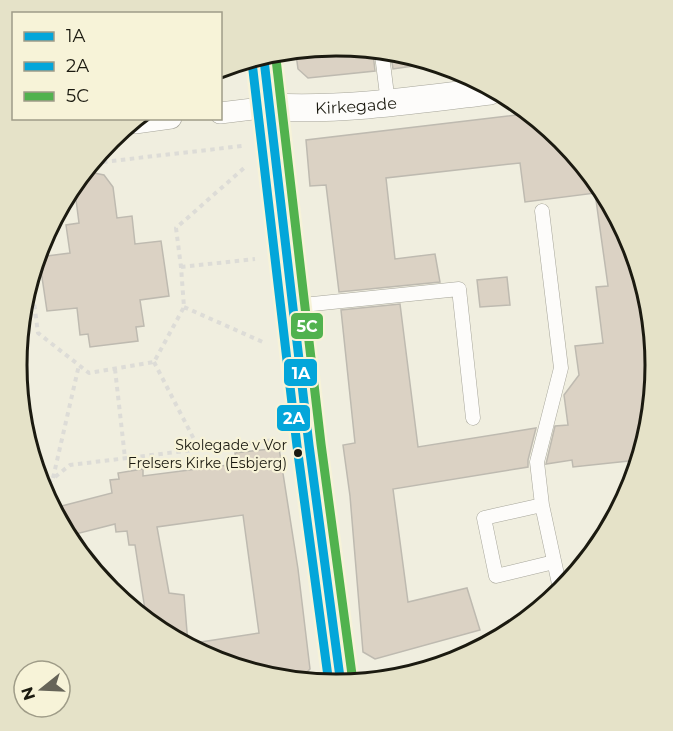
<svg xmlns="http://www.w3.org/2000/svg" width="673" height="731" font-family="Montserrat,sans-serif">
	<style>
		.building { fill: #dbd2c4; stroke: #bebab0; stroke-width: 1.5 }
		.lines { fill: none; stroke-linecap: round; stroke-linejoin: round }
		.service-casing { stroke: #a6a59a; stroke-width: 15 }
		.pedestrian-casing { stroke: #a6a59a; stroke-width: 22 }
		.minor-casing { stroke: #a6a59a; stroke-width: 28 }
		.tertiary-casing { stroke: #a6a59a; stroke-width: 34 }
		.path { stroke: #dddcd7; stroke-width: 4; stroke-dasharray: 4.5 4.5; stroke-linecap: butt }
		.service { stroke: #fdfcfa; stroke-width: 14 }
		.pedestrian { stroke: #fdfcfa; stroke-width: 21 }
		.minor { stroke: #fdfcfa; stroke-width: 27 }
		.tertiary { stroke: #fdfcfa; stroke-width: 33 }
		.bus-1-casing { stroke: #f7f3d8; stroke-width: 14 }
		.bus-2-casing { stroke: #f7f3d8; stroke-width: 14 }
		.bus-3-casing { stroke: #f7f3d8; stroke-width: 14 }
		.bus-1 { stroke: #03a6da; stroke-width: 9 }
		.bus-2 { stroke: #03a6da; stroke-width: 9 }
		.bus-3 { stroke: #51b24e; stroke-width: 9 }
		.bus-dot { fill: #1b1a10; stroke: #f7f3d8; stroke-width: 2 }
		.labels { text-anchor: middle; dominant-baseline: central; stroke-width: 4.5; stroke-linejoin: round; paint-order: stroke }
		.bus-label { font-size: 14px; fill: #1b1a10; stroke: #f7f3d8; text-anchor: end }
		.street-label { font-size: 16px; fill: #1b1a10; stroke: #f7f3d8 }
		.rim { fill: none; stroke: #1b1a10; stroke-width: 3 }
		.line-badge { stroke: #f7f3d8; stroke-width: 2 }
		.badge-label { font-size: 16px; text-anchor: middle; font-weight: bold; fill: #fff }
	</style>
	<rect width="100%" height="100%" fill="#f0eedf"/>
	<path class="building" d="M337,46L373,53L375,71L308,78L298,69L296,54Z
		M391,56L413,61V66L393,69Z
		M525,114L563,139L632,243L656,366L638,460L573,467L572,460L546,464L555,426L568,425L564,395L579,375L575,346L603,343L596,287L608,286L595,193L525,202L520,163L386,178L395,259L435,254L440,282L339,292L326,185L310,186L306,140Z
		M94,173L104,175L113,187L117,218L132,216L135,244L161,241L169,296L140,300L144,326L136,327L138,341L90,347L88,334L80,335L77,308L47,311L39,257L70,253L66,225L79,223L75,192L87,175Z
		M507,277L510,305L480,307L477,280Z
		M400,304L418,447L536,428L528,460V467L393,489L408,602L467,588L480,630L375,659L363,652L350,496L343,445L355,443L341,310Z
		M279,448L298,569L310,669L303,676L296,677L214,661L188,644L259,633L243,515L157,527L169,593L184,595L188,644L146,616L135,545H129L127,531L116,532L115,524L72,535L54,508L112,493L110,480L119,479L118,473L143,469V476L236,464L235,453Z"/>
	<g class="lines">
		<g class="service-casing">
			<path id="service" d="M382,55L388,103
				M542,211L561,368L537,462L542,505L561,593
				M293,306L459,289L473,418
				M542,505L484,518L496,576L554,562"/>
		</g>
		<g class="pedestrian-casing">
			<path id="pedestrian" d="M220,113L270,107
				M135,123L171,118"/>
		</g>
		<g class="minor-casing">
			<g id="minor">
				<path id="s1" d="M270,107C344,111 417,100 490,91"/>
			</g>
		</g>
		<g class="tertiary-casing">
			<path id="tertiary" d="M264,60L309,445L341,685"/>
		</g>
		<path class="path" d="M94,163L242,146
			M181,267L255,259
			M32,287L38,333L89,373L154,362L184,307L181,267L176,228L244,168
			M184,307L265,343
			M154,362L199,449
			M115,369L125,458
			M53,478L79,365
			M41,488L70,465L275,440"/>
		<use href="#service" class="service"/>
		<use href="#pedestrian" class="pedestrian"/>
		<use href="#minor" class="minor"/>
		<use href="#tertiary" class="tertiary"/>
		<g class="bus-1-casing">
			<path id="bus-1" d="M264,60L309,445L341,685"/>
		</g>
		<g class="bus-2-casing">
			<path id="bus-2" d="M252,62L297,446L329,684"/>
		</g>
		<g class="bus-3-casing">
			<path id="bus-3" d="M276,59L321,444L353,682"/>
		</g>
		<use href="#bus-1" class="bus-1"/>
		<use href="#bus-2" class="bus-2"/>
		<use href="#bus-3" class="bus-3"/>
	</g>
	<circle class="bus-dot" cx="298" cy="453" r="5"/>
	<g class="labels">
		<g class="bus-label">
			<text x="287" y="445">Skolegade v Vor<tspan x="287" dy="18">Frelsers Kirke (Esbjerg)</tspan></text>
		</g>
		<g class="street-label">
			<text stroke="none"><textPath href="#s1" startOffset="86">Kirkegade</textPath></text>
		</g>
	</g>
	<path d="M0 0H673V731H0ZM27 365a309 309 0 1 1 618 0a309 309 0 1 1-618 0Z" fill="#e5e2c8" fill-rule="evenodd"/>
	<path class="rim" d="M27 365a309 309 0 1 1 618 0a309 309 0 1 1-618 0Z"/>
	<g class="line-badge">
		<rect x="290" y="312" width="34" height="28" rx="6" fill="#51b24e"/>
		<rect x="283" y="358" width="35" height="29" rx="6" fill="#03a6da"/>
		<rect x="276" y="404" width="35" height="28" rx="6" fill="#03a6da"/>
	</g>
	<g class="badge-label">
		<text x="307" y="332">5C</text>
		<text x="301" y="379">1A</text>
		<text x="294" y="424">2A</text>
	</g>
	<rect x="12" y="12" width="210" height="108" fill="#f7f3d8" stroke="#9f9c88" stroke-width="1.5"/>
	<rect x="24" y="32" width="30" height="9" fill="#03a6da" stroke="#9f9c88" stroke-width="1.5"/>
	<text x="66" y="42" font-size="18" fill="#1b1a10">1A</text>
	<rect x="24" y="62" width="30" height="9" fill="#03a6da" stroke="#9f9c88" stroke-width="1.5"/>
	<text x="66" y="72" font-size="18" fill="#1b1a10">2A</text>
	<rect x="24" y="92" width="30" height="9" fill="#51b24e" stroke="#9f9c88" stroke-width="1.5"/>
	<text x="66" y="102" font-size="18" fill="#1b1a10">5C</text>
	<g transform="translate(42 689) rotate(252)"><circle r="28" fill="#f7f3d8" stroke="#9f9c88" stroke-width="1.5"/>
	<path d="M0-4.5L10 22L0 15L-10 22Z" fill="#666458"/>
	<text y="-9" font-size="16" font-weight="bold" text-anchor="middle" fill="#1b1a10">N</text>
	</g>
</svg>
